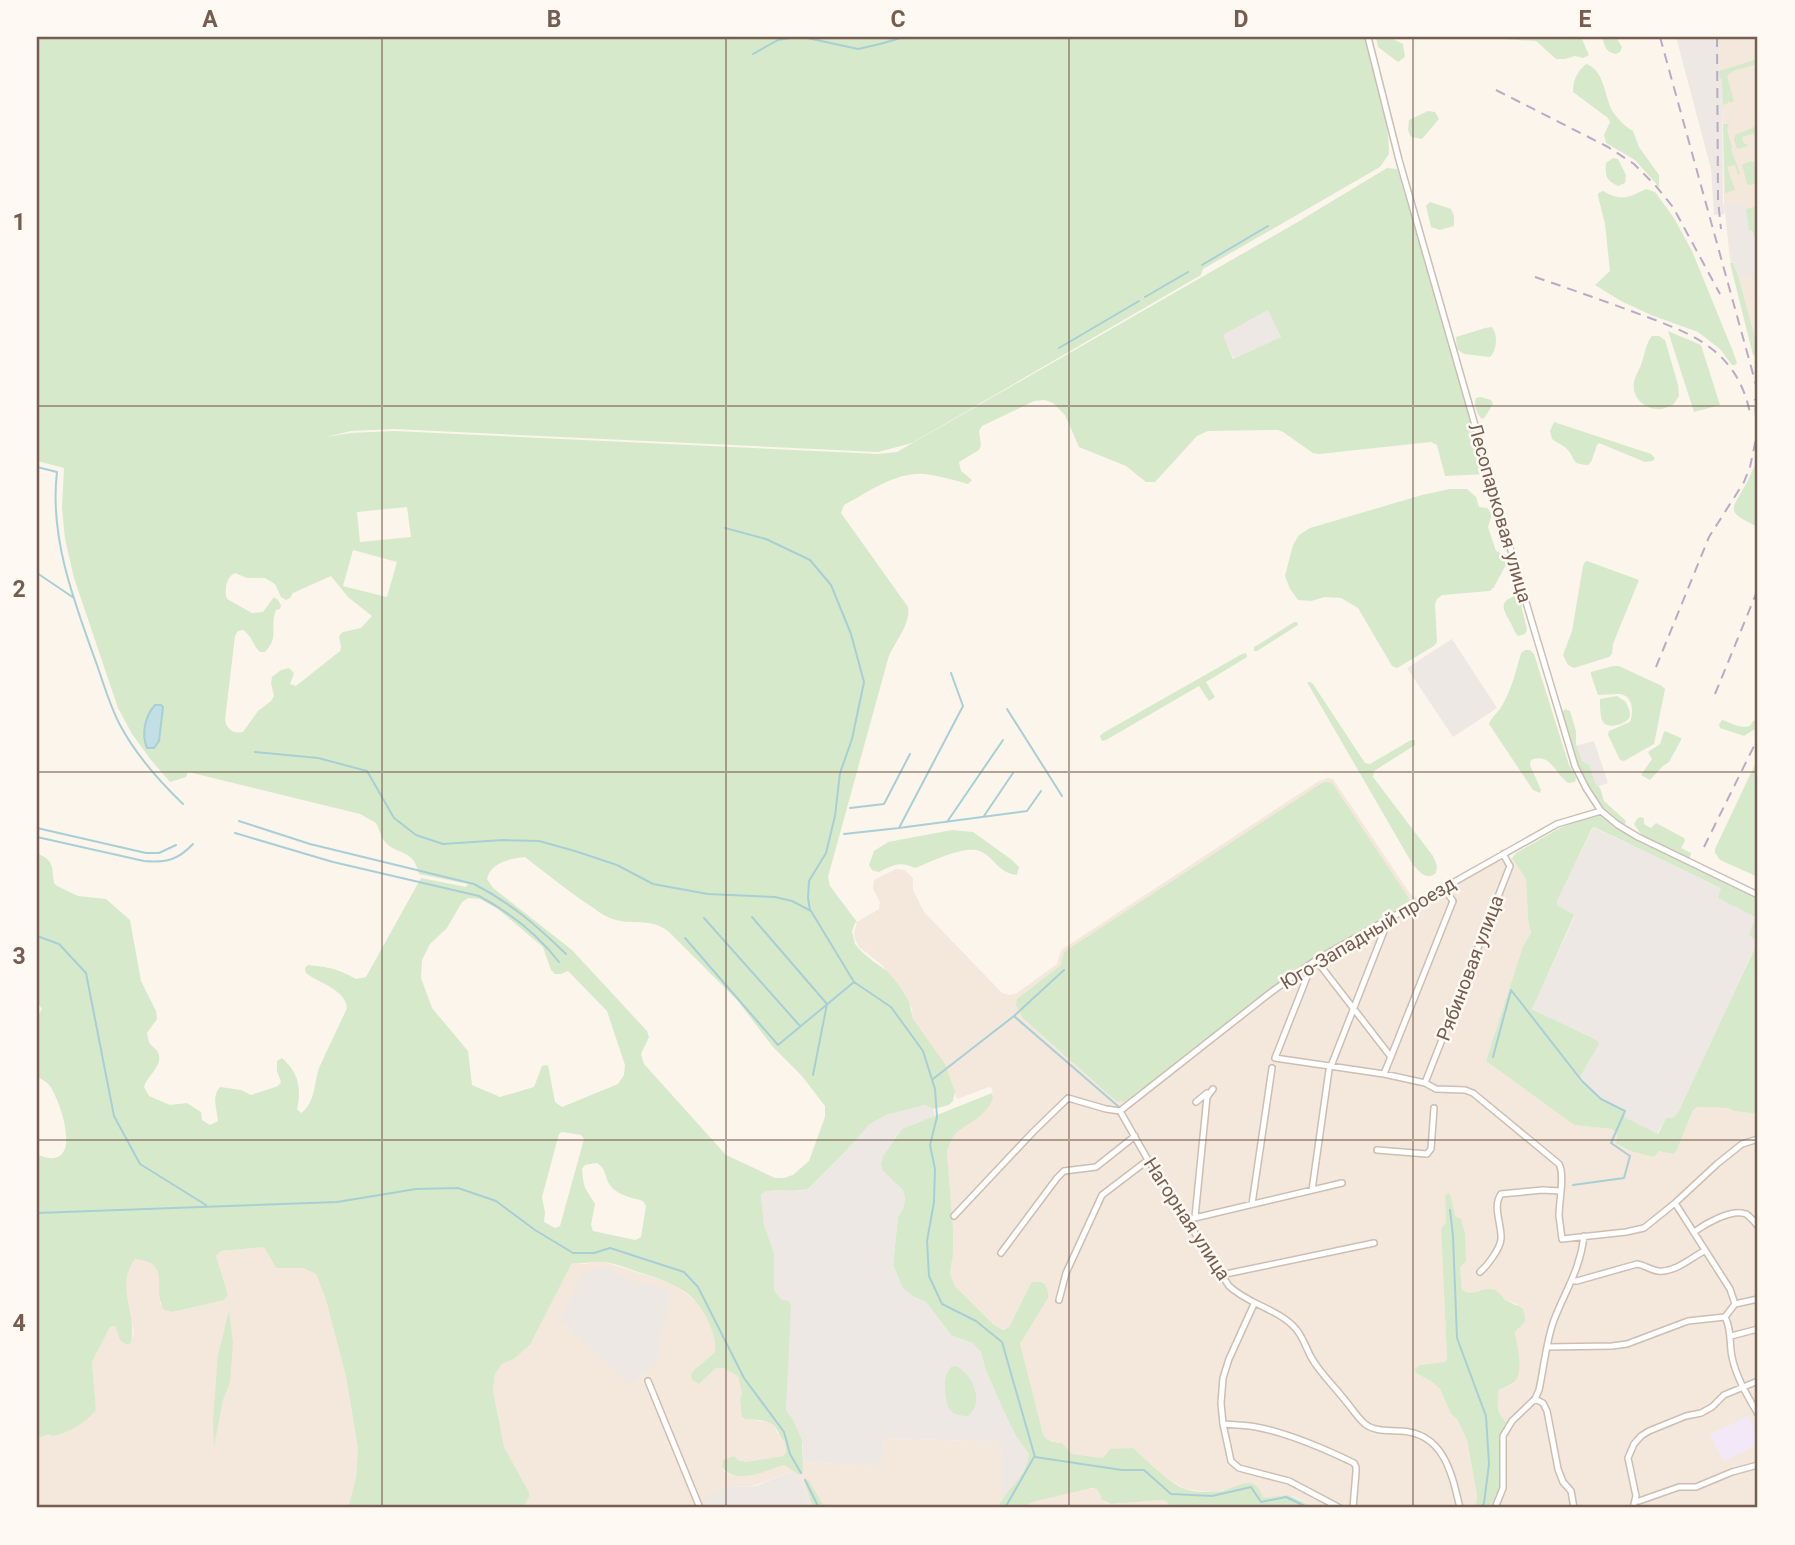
<svg xmlns="http://www.w3.org/2000/svg" width="1795" height="1545" font-family="Roboto,sans-serif">
	<style>
		.residential { fill: #f3e8db }
		.industrial { fill: #eee8e4 }
		.education { fill: #f2e8f8 }
		.green { fill: #d7e9cb; fill-rule: evenodd }
		.water { fill: #c1dfe4; stroke: #a8cfd5; stroke-width: 2 }
		.lines { fill: none; stroke-linecap: round; stroke-linejoin: round }
		.stream { stroke: #a8cfd5; stroke-width: 2 }
		.minor-casing { stroke: #cdbeb2; stroke-width: 8 }
		.minor { stroke: #fff; stroke-width: 5 }
		.rail { stroke: #b9aac6; stroke-width: 2; stroke-dasharray: 10 7; stroke-linecap: butt }
		.grid { fill: none; stroke: #765d50; stroke-width: 2; stroke-opacity: 0.55 }
		.labels { text-anchor: middle; dominant-baseline: central; stroke-width: 5; stroke-linejoin: round; paint-order: stroke }
		.street-label { font-size: 19px; fill: #765d50; stroke: #fef9f3 }
		.neatline { fill: none; stroke: #765d50; stroke-width: 2.5 }
		.grid-label { font-size: 23px; text-anchor: middle; font-weight: bold; fill: #765d50 }
	</style>
	<rect width="100%" height="100%" fill="#fbf5ec"/>
	<path class="residential" d="M1720,37H1758V353L1730,259L1724,203L1722,79H1719Z
		M1328,778L1333,779L1411,895L1414,897L1423,896L1466,871L1512,858L1526,879L1528,920L1531,933L1523,946L1486,1061L1574,1125L1612,1129L1617,1134L1616,1141L1656,1153L1659,1151L1672,1154L1676,1152L1693,1110L1697,1107L1728,1108L1734,1111L1758,1114V1508H1487L1490,1505L1501,1451V1433L1505,1427L1497,1405L1499,1390L1513,1384L1519,1366L1515,1333L1516,1329L1524,1324L1517,1304L1507,1301L1498,1293H1466L1462,1290L1455,1216L1451,1196H1445L1446,1222L1441,1229L1447,1359L1445,1362L1420,1365L1416,1373L1432,1382L1440,1389L1451,1414L1457,1419L1467,1440L1477,1496L1475,1508H1317L1293,1496L1264,1498L1261,1496L1227,1490L1211,1492L1185,1489L1167,1478L1108,1451L1103,1458L1072,1454L1062,1443L1051,1441L1045,1439L1043,1434L1020,1349V1344L1048,1298L1043,1282L1036,1281L1031,1283L1009,1327L1005,1330L994,1325L955,1286L950,1274L952,1262L953,1228L947,1153L949,1143L954,1136L960,1128L983,1113L990,1103L993,1098L992,1088L989,1087L957,1099L945,1067L913,1021L912,1009L906,998L882,965L859,947L855,939L854,933L857,922L879,909L880,902L873,889L874,880L896,869L905,870L913,878V890L924,912L1002,993L1010,995L1017,993L1057,964L1061,950L1319,781Z
		M264,1247L276,1268H303L316,1274L326,1300L346,1377L358,1449L356,1478L348,1508H37V1439L96,1410L92,1362L110,1327L115,1326L120,1339L127,1345L131,1343L134,1332L125,1292L128,1268L135,1259L148,1260L157,1268L160,1280V1304L173,1312L224,1300L228,1293L216,1256L221,1251Z
		M601,1261L674,1284L699,1304L707,1318L715,1339L716,1347L715,1352L693,1371L699,1384L716,1368H724L732,1371L738,1376L742,1394L740,1399L745,1419L769,1422L774,1426L781,1439L785,1442L786,1452L783,1456L746,1462L738,1460L722,1467L724,1471L731,1475L744,1476L784,1465L799,1475L802,1462L876,1466L881,1460L883,1441L887,1438L996,1442L1001,1446L1002,1451V1499L996,1508H825L804,1480L813,1508H808V1501L802,1484L794,1472L787,1473L756,1485L747,1487L739,1486L704,1506L705,1508H523L529,1497V1492L504,1447L493,1390L495,1374L502,1364L514,1359L530,1345L572,1263L584,1264Z
		M1085,1488L1097,1489L1100,1497L1106,1503L1111,1504L1162,1500L1166,1501L1172,1508H1018L1036,1501Z"/>
	<path class="industrial" d="M1676,37H1720L1719,79H1722L1723,205L1741,203L1747,210L1758,239V272L1738,277L1732,259L1725,206L1724,214L1714,215L1711,169Z
		M1268,262L1281,337L1234,359L1222,335L1266,311Z
		M1452,639L1497,708L1453,737L1407,668Z
		M1594,741L1608,783L1599,786H1596L1582,764L1575,746Z
		M1593,827L1758,905V940L1678,1114L1674,1117L1666,1118L1657,1134L1623,1117L1625,1111L1600,1098L1580,1081V1077L1599,1043L1533,1009L1532,1008L1574,918L1573,914L1557,905V900Z
		M927,1105L933,1109L935,1116L902,1129L883,1156V1171L903,1190L905,1199L903,1209L898,1217L893,1265L902,1287L914,1297L926,1302L951,1335L972,1343L981,1352L985,1368L1016,1436L1029,1454L1028,1461L1013,1488L1002,1499V1451L1001,1446L996,1442L887,1438L883,1441L882,1460L879,1464L876,1466L802,1462L803,1447L792,1418L786,1410V1300L781,1299L774,1290V1254L764,1225L761,1196L763,1192L770,1190L801,1191L808,1189L842,1155L870,1124L886,1115Z
		M603,1266L631,1280L671,1291L656,1363L630,1385L560,1320L582,1274Z
		M794,1472L802,1484L808,1501V1508H705L704,1506L703,1501L706,1496L732,1486L747,1487L756,1486L787,1473Z"/>
	<path class="education" d="M1749,1416L1758,1436V1445L1723,1461L1710,1434Z"/>
	<path class="green" d="M37,37H1365C1376,75 1389,114 1389,154L1380,167L1203,269L1201,275L912,443L878,452L394,429L351,431L326,437L351,433L394,431L878,454L897,452L1296,223L1387,168L1397,169L1399,174L1487,474L1445,476L1437,445L1431,442L1319,454L1313,453L1283,432L1278,430L1208,431L1197,436L1155,482H1146L1126,466L1079,447L1065,415L1053,403L1045,400L1034,401L982,426L979,431L981,445L979,450L959,462L961,471L972,480L968,484C954,480 939,476 925,474C895,472 869,492 844,505L841,513L908,607C911,625 894,642 888,659L828,877L830,886L857,922L855,923L852,931L855,944L862,952L874,962L887,971L899,985L909,1002L913,1019L945,1064L955,1092L953,1101L949,1105L933,1109L926,1105L886,1115L870,1124L842,1155L808,1189C794,1193 778,1188 764,1192L761,1195L764,1225L774,1253V1290L781,1299L789,1301L791,1306L786,1410L792,1418L802,1440L803,1473L799,1475L784,1465C766,1470 736,1486 722,1467L723,1460L734,1456L738,1460L746,1462L783,1456L786,1452L785,1442C779,1438 780,1433 775,1427C769,1419 754,1420 745,1419L742,1417L740,1399L742,1394L738,1376L724,1368H716L699,1384L692,1380L691,1375L693,1371L715,1352C716,1342 714,1335 710,1326C697,1291 673,1283 641,1273C629,1269 617,1264 605,1262C594,1261 583,1264 572,1263L530,1345L514,1359L502,1364L495,1374L493,1390L504,1447L529,1492V1497L523,1508H348L356,1478L358,1449L346,1377L326,1300L316,1274L303,1268H276L264,1247L221,1251L216,1256L228,1294L224,1300L173,1312L164,1310C151,1288 173,1263 135,1259C114,1287 138,1313 131,1343L127,1345L120,1340L115,1326L110,1327L92,1362L96,1410C84,1424 70,1432 53,1436L48,1434L37,1439V1155C42,1156 48,1159 53,1158C80,1156 59,1099 50,1086C47,1082 42,1079 37,1077V1017L42,1009L37,1002V853L46,858L50,862L52,867L54,883L57,886L78,896L106,899L130,920L141,981L156,1011L157,1019L147,1033C148,1037 148,1041 150,1044C153,1047 156,1049 158,1052C164,1066 147,1075 144,1087L149,1096L170,1105L187,1103L201,1112L202,1120L210,1125L218,1121C217,1109 211,1097 220,1087L241,1090L251,1095L278,1086L281,1082L277,1071V1061L282,1058C298,1072 302,1088 297,1109L301,1113C315,1104 314,1083 319,1068C328,1048 338,1028 347,1008C346,990 319,983 306,973L305,968L308,965C329,967 338,969 356,979L366,977L421,878L466,887L468,884L419,874C413,846 393,856 383,839C380,834 379,828 376,823L360,814L188,772L186,777L170,782L151,760L132,734L118,708L74,578L65,539L62,507L64,468L37,461ZM1268,310L1281,337L1233,359L1223,335ZM407,507L411,537L360,542L357,512ZM353,550L397,562L387,597L343,586ZM235,573L247,578H265L275,584L281,597L286,600L290,598L293,593L331,576L348,597L372,616L361,628L343,632L339,636L341,647L340,651L296,686L290,684L294,673L289,668L281,670L272,677L271,683L274,696L271,701L258,711L243,732C234,734 227,730 225,720L235,636L238,631L243,630C252,636 253,645 260,652H265C280,636 269,628 276,610L280,609L281,605L278,600L274,597L263,612L252,613L227,599C224,590 226,577 235,573ZM525,857C547,874 569,892 592,907C598,911 604,916 610,918C633,927 647,916 668,931L737,1000L773,1047L802,1076L825,1106V1117L809,1161L793,1175L784,1178H775L726,1155L644,1064L641,1054L649,1037L647,1031L572,950L493,888L487,879C490,863 511,858 525,857ZM468,898L480,899L498,909L543,947L551,970L555,974H561L568,971L607,1011L625,1065L624,1075L618,1084L562,1107L555,1102L548,1065L542,1066L534,1087L500,1097L472,1085L468,1051L432,1008L421,978L422,960L430,944L447,928L462,902ZM562,1132L581,1135L584,1139L560,1226L555,1228L544,1222L545,1213L542,1197L559,1134ZM597,1163C605,1168 605,1175 608,1182C615,1195 630,1197 643,1201L646,1206L641,1237L635,1240L593,1231L591,1225L595,1204C585,1187 584,1191 582,1169L585,1165Z
		M1376,37H1389L1403,44L1405,57L1398,62L1378,47Z
		M1470,37H1581L1589,55L1583,58L1575,56L1565,59H1556L1536,41Z
		M1602,37H1616L1622,47L1620,52L1616,54C1605,52 1605,46 1602,37Z
		M1758,59V64L1733,71L1727,76L1734,101L1731,103L1728,101V103L1723,105V124H1729L1727,130L1732,147L1731,149L1740,174L1738,175L1735,165L1727,167L1735,190L1725,193L1722,79H1720L1719,71Z
		M1586,64C1605,70 1604,97 1613,112C1618,119 1625,127 1633,131L1639,147L1659,175V187L1635,160L1606,143L1604,135L1610,122L1608,118L1573,92C1573,80 1577,72 1586,64Z
		M1428,111L1435,112L1439,119L1422,139L1411,137L1408,130L1409,120Z
		M1757,126L1758,132L1742,137L1744,144H1747L1748,146L1737,149L1734,140L1735,135Z
		M1613,158L1618,159L1626,175L1625,183L1618,186C1606,180 1605,176 1606,163Z
		M1751,161L1752,162L1754,161L1758,180H1756L1757,183L1750,185L1747,184L1742,165Z
		M1646,189L1655,192L1674,218L1692,251L1732,349L1737,363L1735,365H1732L1720,349L1698,332L1651,315L1621,301L1595,285L1610,271L1605,224L1598,196V193L1603,191C1622,202 1629,197 1646,189Z
		M1430,202L1451,209L1454,216V226L1440,230L1431,227L1426,206Z
		M1755,207L1758,245L1752,230H1749L1746,209Z
		M1730,263H1733L1739,279L1757,346L1756,348L1758,354L1756,356L1753,355Z
		M1492,327C1498,334 1497,351 1490,357L1464,354L1457,349L1456,337L1485,328Z
		M1668,331L1701,345L1720,405L1694,412Z
		M1652,336H1659L1665,340L1678,385L1679,396L1673,405C1670,406 1666,408 1662,409C1647,411 1631,399 1634,382C1635,376 1640,369 1642,362C1645,353 1646,343 1652,336Z
		M1481,397L1491,400L1493,404L1485,417L1482,419C1477,415 1473,404 1476,398Z
		M1554,422L1651,454L1655,458L1653,461L1645,462L1599,443L1597,445L1591,462L1588,465C1570,464 1577,460 1567,449C1563,445 1557,443 1552,439L1550,431Z
		M1758,462V527C1724,510 1731,512 1747,482C1751,475 1752,468 1758,462Z
		M1450,489H1467L1476,497L1479,507L1487,508L1492,514L1488,527L1496,551L1504,555L1507,563L1494,587L1490,591L1442,595L1437,599L1435,604L1437,642L1434,646L1397,668L1392,666L1358,608L1341,598L1325,597L1311,601L1298,600L1290,589L1285,576L1293,545L1299,535L1310,528L1422,495Z
		M1587,561L1639,580L1613,644L1612,654L1609,657L1574,668L1568,665L1563,655L1572,631L1583,566L1585,562Z
		M1515,596L1520,600L1527,630L1525,634L1518,636C1513,630 1513,626 1509,620C1502,608 1500,601 1515,596Z
		M1294,622H1297L1298,625L1257,651H1254V647L1256,646Z
		M1525,650H1530L1534,654L1569,765L1576,777L1575,782L1568,783C1555,773 1550,752 1531,760L1530,765L1541,790L1540,793L1533,790L1489,724C1492,716 1499,712 1503,704C1512,688 1516,671 1521,653Z
		M1246,653L1247,657L1206,682L1215,697L1209,701L1199,686L1106,740L1102,741L1100,736L1103,733L1242,654Z
		M1613,666H1619L1662,686L1665,689L1654,744L1624,761L1620,760L1608,735L1609,731L1630,722C1634,711 1633,693 1617,694C1611,694 1605,695 1598,695L1591,675V672Z
		M1307,682H1310L1313,684L1365,763L1370,764L1411,740H1415V745L1374,771L1373,777L1433,856L1437,866L1436,873C1426,881 1420,872 1413,865Z
		M1617,696L1626,702C1628,707 1632,713 1629,718C1625,725 1607,729 1603,722C1600,717 1600,705 1600,699Z
		M1565,709L1570,711L1576,731V744L1582,761L1589,765L1595,783L1600,788L1604,801L1626,821L1625,824H1622L1602,808L1587,784L1576,765L1562,713Z
		M1722,720C1732,723 1739,729 1750,726L1753,721L1757,720L1758,727L1744,736L1720,728L1719,724Z
		M1665,731L1681,738V740L1669,762L1663,766L1650,780L1641,775L1652,759L1648,752L1660,744L1664,732Z
		M1758,758V877L1720,860L1715,853V849Z
		M1327,782L1332,783L1410,900L1409,903L1315,960L1124,1102L1116,1101L1023,1018L1016,1005L1017,999L1061,965L1064,952L1322,783Z
		M1599,813L1645,843L1758,899V1114L1734,1111L1728,1108L1697,1107L1693,1110L1676,1152L1673,1154L1659,1151L1654,1157L1631,1151L1616,1143L1617,1134L1612,1129L1574,1125L1486,1061L1523,946L1531,933L1528,920L1526,879L1512,858L1516,853L1560,828ZM1594,827L1721,888L1718,898L1756,917L1749,935L1758,941L1678,1113L1674,1117L1666,1118L1658,1134L1624,1117L1625,1111L1600,1098L1580,1081V1077L1599,1044L1598,1041L1532,1009L1574,916L1573,914L1557,905V901L1592,828Z
		M1642,817L1644,819V824L1651,828L1656,823L1684,838L1685,841L1681,848L1691,853L1690,858H1688L1642,836L1634,824L1638,818Z
		M952,830L973,832L1012,860L1019,867L1017,875C998,873 994,857 980,851C963,845 931,862 915,868C898,861 895,865 879,872L872,870L869,865L874,851L888,842Z
		M992,1093L993,1098C991,1103 988,1108 984,1112C968,1129 953,1125 947,1153L953,1228V1254L950,1274L955,1286L994,1325L1004,1330L1009,1327L1031,1283C1043,1278 1049,1286 1048,1298L1020,1344L1043,1434C1047,1442 1054,1442 1062,1443L1072,1454L1103,1458L1110,1449L1133,1448C1146,1460 1169,1483 1185,1489C1196,1493 1212,1492 1223,1491C1232,1489 1246,1479 1255,1485C1259,1487 1261,1494 1264,1498L1288,1495L1317,1508H1172L1166,1501L1162,1500L1111,1504L1102,1500L1097,1489L1091,1488L1036,1501L1018,1508H996C1007,1490 1026,1476 1029,1454L1016,1436L1002,1407L985,1368L981,1352L972,1343L951,1335L926,1302L914,1297L902,1287L893,1265L898,1217L903,1209L905,1199L903,1190L883,1171L881,1165L883,1156L902,1129Z
		M1448,1193L1451,1196L1455,1216L1461,1219L1465,1234L1466,1261L1460,1267L1462,1290C1472,1297 1479,1289 1489,1289C1498,1288 1501,1297 1507,1301C1513,1304 1518,1305 1523,1309C1526,1321 1527,1322 1517,1329L1515,1333C1517,1346 1524,1369 1515,1381C1512,1385 1504,1387 1499,1390C1497,1403 1496,1412 1506,1422L1505,1427L1501,1433C1500,1458 1507,1491 1487,1508H1475L1477,1496L1467,1440L1457,1419L1451,1414L1440,1389L1432,1382L1416,1373L1415,1369L1420,1365L1445,1362L1447,1359L1441,1229L1446,1222L1445,1196Z
		M229,1311L233,1342L230,1382L223,1400L214,1446L213,1420L218,1355Z
		M956,1366C973,1375 985,1401 968,1416C949,1416 946,1407 945,1389C945,1379 945,1375 951,1367Z
		M805,1478L809,1481L825,1508H813L804,1480Z"/>
	<path class="water" d="M155,705H161L163,707L159,741L154,748H147C141,734 145,716 155,705Z"/>
	<g class="lines">
		<path class="stream" d="M803,37L858,49L880,44L904,37
			M753,54L778,40L796,37
			M1202,265L1268,226
			M1145,297L1188,272
			M1059,348L1139,301
			M37,467L57,472C49,538 75,604 97,665C104,685 110,706 120,725C136,755 158,780 183,804
			M725,528L766,539L810,560L831,585L851,634L864,682L852,739L840,773L835,816L826,853L809,881L808,898L810,910
			M37,573L74,598
			M1007,709L1062,796
			M255,752L318,758L367,771L394,818L416,835L443,844L503,840L539,841L575,851L617,865L653,884L708,894L775,897L792,901L811,911L854,982L891,1007L923,1051L935,1089L937,1117L930,1145L935,1169L934,1202L927,1241L929,1276L942,1304L976,1321L1002,1342L1035,1457L1122,1470H1144L1171,1494L1212,1496L1251,1487L1261,1502L1286,1497L1309,1508
			M850,808L884,804L910,754
			M984,816L1013,773
			M239,821L310,844L474,884C511,903 536,925 566,954
			M947,822L1003,740
			M37,828L146,853H159L176,845
			M899,828L963,706L951,673
			M235,833L333,862L479,896C509,912 538,935 559,962
			M844,834L899,828L1027,811L1041,791
			M37,837L144,861C166,863 178,860 193,844
			M752,917L827,1004L813,1075
			M704,918L800,1026
			M37,936L59,944L86,973L114,1116L140,1164L206,1205
			M685,938L778,1045L854,982
			M1015,1017L1119,1107
			M1493,1057L1511,990L1582,1081L1601,1099L1625,1111L1611,1143L1630,1156L1624,1178L1573,1185
			M933,1079L1014,1016L1064,970
			M1450,1210L1453,1236L1457,1338L1486,1416L1489,1464L1484,1503L1481,1508
			M37,1213L337,1202L416,1189L458,1188L496,1201L535,1230L573,1253H594L610,1248L684,1272L698,1287L744,1378L784,1432L790,1454L801,1473
			M805,1480L819,1508
			M1005,1508L1034,1457"/>
		<g class="minor-casing">
			<path id="minor" d="M1368,37L1399,160L1522,589L1575,766L1586,788L1601,811L1618,825L1638,837L1758,895
				M1391,1057L1316,960L1307,977L1275,1058L1384,1074L1425,1083L1436,1089L1465,1090L1473,1093L1559,1164C1565,1175 1559,1201 1559,1216C1560,1223 1561,1231 1562,1239L1626,1232L1644,1228L1675,1203L1717,1164L1742,1144L1758,1139
				M1331,1066L1386,926L1385,921
				M1384,1074L1453,901L1443,887
				M1425,1083L1510,866L1503,854
				M1196,1102L1207,1093
				M1120,1111L1270,993L1316,960L1557,824L1601,811
				M1120,1111L1148,1160L1229,1286C1249,1305 1279,1309 1296,1329C1303,1337 1306,1348 1311,1357C1319,1372 1334,1386 1344,1399C1351,1407 1357,1417 1365,1424C1375,1432 1389,1430 1401,1431C1444,1433 1452,1474 1460,1508
				M1377,1150L1427,1154L1431,1149L1434,1108
				M1312,1190L1329,1070
				M1675,1203L1730,1289L1735,1304L1725,1317
				M1252,1204L1272,1068
				M954,1216L1033,1132L1068,1098L1106,1109L1120,1111
				M1195,1217L1207,1097L1213,1089
				M1186,1220L1342,1183
				M1694,1232C1705,1224 1732,1208 1746,1214C1751,1217 1755,1223 1758,1226
				M1001,1253L1057,1178L1064,1171L1096,1167L1135,1136
				M1480,1272C1488,1265 1500,1249 1501,1239C1502,1224 1492,1207 1501,1194L1543,1190L1560,1191
				M1221,1275L1374,1243
				M1572,1281H1577L1637,1264C1645,1265 1650,1270 1658,1271C1674,1273 1691,1258 1704,1251
				M1059,1300L1066,1273L1102,1195L1148,1160
				M1254,1304L1229,1359L1223,1378L1221,1403L1223,1424L1231,1461L1239,1468L1289,1481L1340,1508
				M1735,1304L1758,1299
				M1725,1317C1732,1330 1729,1343 1732,1357C1736,1377 1748,1397 1758,1414
				M1731,1336L1758,1329
				M1547,1347L1612,1346L1627,1344L1688,1321L1725,1317
				M648,1381L700,1508
				M1535,1399L1543,1403L1547,1411L1558,1469L1563,1482L1571,1491L1574,1508
				M1223,1424C1234,1425 1245,1425 1256,1427C1289,1433 1323,1448 1354,1463L1356,1467V1472L1353,1508
				M1636,1501H1639L1679,1487H1696L1732,1472L1758,1465
				M1495,1508L1503,1488V1436L1512,1421L1535,1399L1539,1390C1544,1367 1546,1342 1554,1320C1566,1289 1580,1270 1584,1236
				M1633,1508L1636,1496L1628,1458L1634,1444L1641,1436L1649,1431L1686,1416L1701,1413L1712,1407L1724,1395L1758,1381"/>
		</g>
		<use href="#minor" class="minor"/>
		<path class="rail" d="M1660,37L1758,392
			M1717,37L1718,200L1721,229
			M1496,90L1608,147L1634,164L1655,185L1673,207L1720,294
			M1535,277C1567,288 1599,299 1631,311C1687,332 1736,346 1750,413
			M1656,667L1709,537L1744,482L1750,467L1757,434L1755,399
			M1715,694L1758,589
			M1704,847L1758,738"/>
	</g>
	<path class="grid" d="M382,37V1508M726,37V1508M1069,37V1508M1413,37V1508M37,406H1758M37,772H1758M37,1140H1758"/>
	<g class="labels">
		<g class="street-label">
			<text transform="translate(1500 513) rotate(74)">Лесопарковая улица</text>
			<text transform="translate(1368 933) rotate(-31)">Юго-Западный проезд</text>
			<text transform="translate(1470 968) rotate(-69)">Рябиновая улица</text>
			<text transform="translate(1187 1219) rotate(57)">Нагорная улица</text>
		</g>
	</g>
	<rect width="1795" height="1545" fill="none" stroke="#fef9f3" stroke-width="77"/>
	<rect x="38" y="38" width="1718" height="1468" class="neatline"/>
	<g class="grid-label">
		<text x="210" y="27">A</text>
		<text x="554" y="27">B</text>
		<text x="898" y="27">C</text>
		<text x="1241" y="27">D</text>
		<text x="1585" y="27">E</text>
		<text x="19" y="230">1</text>
		<text x="19" y="597">2</text>
		<text x="19" y="964">3</text>
		<text x="19" y="1331">4</text>
	</g>
</svg>
